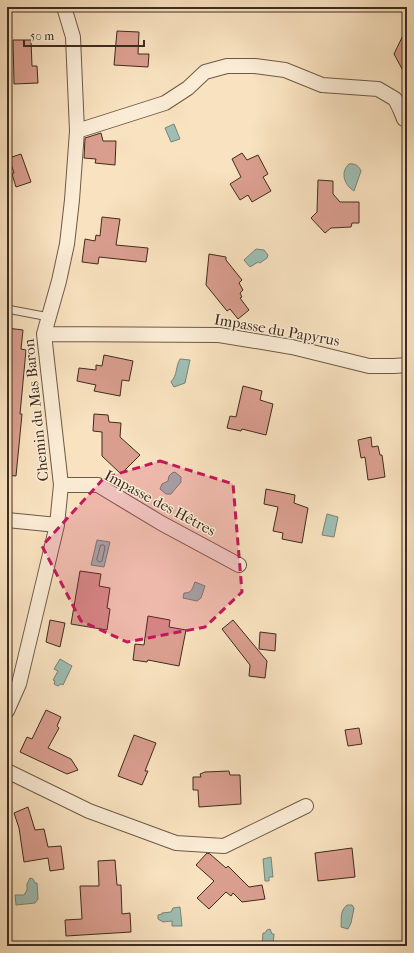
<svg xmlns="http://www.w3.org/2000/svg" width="414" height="953" font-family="'IM FELL French Canon',serif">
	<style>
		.water { fill: #9ebeb3; stroke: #788477 }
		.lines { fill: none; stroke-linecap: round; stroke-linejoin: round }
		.shore { stroke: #6e7568; stroke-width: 1 }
		.building { fill: #da9e8f; stroke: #3e2c1d }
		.service-casing { stroke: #6d5a46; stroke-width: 9 }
		.minor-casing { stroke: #6d5a46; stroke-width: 16 }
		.service { stroke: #fbecd6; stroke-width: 7 }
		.minor { stroke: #fbecd6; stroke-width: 14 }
		.marked { fill: #c2185b; fill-opacity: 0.2; stroke: #c2185b; stroke-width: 3; stroke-dasharray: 8 5; stroke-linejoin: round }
		.labels { text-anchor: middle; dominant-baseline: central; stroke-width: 3; stroke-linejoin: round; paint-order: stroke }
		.street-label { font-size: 15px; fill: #3e2c1d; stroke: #fbecd6 }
	</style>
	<rect width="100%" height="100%" fill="#f9e2c0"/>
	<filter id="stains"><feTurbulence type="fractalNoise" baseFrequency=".005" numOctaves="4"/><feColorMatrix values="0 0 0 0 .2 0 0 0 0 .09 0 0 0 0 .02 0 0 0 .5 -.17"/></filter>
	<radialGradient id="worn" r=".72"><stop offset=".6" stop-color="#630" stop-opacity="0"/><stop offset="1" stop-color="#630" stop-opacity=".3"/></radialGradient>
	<path class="water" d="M174,124L180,139L171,142L165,128Z
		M349,164C355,163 359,166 361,171L354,191C344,185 340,172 349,164Z
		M256,249L264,250L268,255L267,258L260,263L258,262L250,267L244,260Z
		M180,359L190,360L185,383L174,387L171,382C178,374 175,368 180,359Z
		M175,472L181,477V482L171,494H166L160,489L162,484L168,481L169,476L172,473Z
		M327,514L338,517L334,537L322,535Z
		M97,540L110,542L104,567L91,565Z
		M195,582L205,586L201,598L197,601L183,598L184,593C192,593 192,589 195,582Z
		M60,659L72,666L63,685L61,684L58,686L54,684L55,681L53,680L58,671L54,669Z
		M271,857L273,877H269V881H265L263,859Z
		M30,878L33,879L35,883H37L38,899L35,903L16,905L15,895H24L27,890V884Z
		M347,905H352L354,908L351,923L348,929L341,927C342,919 339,912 347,905Z
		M180,907L182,926H172V921L163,922L158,919V915L162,914V913L171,912L173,908Z
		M270,929L272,934H274L273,946H262L263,933H265L267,930Z"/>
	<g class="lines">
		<path class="shore" d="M101,545H104L105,547L102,561L99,562L97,560Z"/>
	</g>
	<path class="building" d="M407,27V78L394,54Z
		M117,31L139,32L138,54H149L148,67L114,65Z
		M13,40H31L32,66H37L38,83L14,84Z
		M101,133L103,141H116L115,165L95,163L96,159L84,158L85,138Z
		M242,153L247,160L258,155L268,174L263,177L271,191L252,202L248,195L240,200L230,184L241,177L232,159Z
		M21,154L31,182L16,187L12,174L14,173L9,158Z
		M318,180L333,181V194L340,202H359V223H352L351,227L331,228L325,233L311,218L317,212Z
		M102,217L120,219L116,245L148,248L146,262L99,257L98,264L82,262L85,239L95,241L96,235L100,236Z
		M209,254L226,257V260L242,280L239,283L243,290L240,293L242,297L240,298L249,310L238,319L230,309L227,311L206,285Z
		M7,328L23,330L21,349L26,350L20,414H22L16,476L7,475Z
		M104,355L133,361L129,381L122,380L120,396L94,391L96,385L77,381L79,368L96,370V365L102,366Z
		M243,386L262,391L260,400L273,404L266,435L242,429L241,431L227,428L230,416L236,417Z
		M94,414L108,415L109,422L121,423L120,437L140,455L121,474L102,456V432L93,431Z
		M371,437L372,447L378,446L380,455H382L385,477L368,480L365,457L361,458L358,440Z
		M266,489L295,495L294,503L308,508L302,543L282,539L283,533L273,531L278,507L264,504Z
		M80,571L101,574L99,586L110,588L107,608L110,609L107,630L71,624Z
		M148,616L170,620L169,627L186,630L179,666L148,660L147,662L133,660L135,644L144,645Z
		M50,620L65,623L60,647L46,642Z
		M233,620L267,661L265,678L249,676L250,665L222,629Z
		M260,632L276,634L275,651L259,649Z
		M46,710L61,717L57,726L59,728L48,748L71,759L78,770L67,774L20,752L27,737L32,739Z
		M359,728L362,744L348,746L345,730Z
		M134,735L156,743L145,771H148L142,785L118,776Z
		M229,771L230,775H240L241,804L199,807L198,790H193V777H201L200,774L205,772Z
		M28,807L35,830L44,829L48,847L61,846L64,869L50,871L48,858L24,862L19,828L14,813Z
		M352,848L355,877L318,881L315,853Z
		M207,853L210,854L226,868L228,866L249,887L262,885L265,899L242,902L233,893L231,896L226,892L209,909L197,898L214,881L196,865Z
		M115,860L117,885H121L122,914L130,913L131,932L66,936L65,920L82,919L80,886H99L98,861Z"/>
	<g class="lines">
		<g class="service-casing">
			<path id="service" d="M7,309L49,317"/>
		</g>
		<g class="minor-casing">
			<path id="minor" d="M77,131L165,103L188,88L205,72L227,66H255L285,70L322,85L378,89L395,99L400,109L404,119
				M44,334L219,335L292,347L369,366H394L407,365
				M61,485H98L161,523L239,565
				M7,520L57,525
				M7,711L19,684L57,525L61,485L44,334L59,281L67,244L72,200L77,131L73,37L64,7
				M7,771L89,811L176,843L224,846L306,806"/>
		</g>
		<use href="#service" class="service"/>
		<use href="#minor" class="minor"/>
	</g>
	<path class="marked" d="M160,461L233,484L242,592L205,627L127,642L81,621L42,546L104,478Z"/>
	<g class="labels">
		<g class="street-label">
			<text transform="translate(277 330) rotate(10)">Impasse du Papyrus</text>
			<text transform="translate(36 410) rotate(-96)">Chemin du Mas Baron</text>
			<text transform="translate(160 503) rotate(28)">Impasse des Hêtres</text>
		</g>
	</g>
	<rect width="414" height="953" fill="none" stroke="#f9e2c0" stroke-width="24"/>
	<rect x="8" y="8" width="398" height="937" fill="none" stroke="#3e2c1d" stroke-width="2"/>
	<rect x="12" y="12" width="390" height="929" fill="none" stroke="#3e2c1d"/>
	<path d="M24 40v6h120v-6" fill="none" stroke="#3e2c1d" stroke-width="2"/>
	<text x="30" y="40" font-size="12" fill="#3e2c1d" stroke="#fbecd6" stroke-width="3" paint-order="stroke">50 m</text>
	<rect width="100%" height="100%" filter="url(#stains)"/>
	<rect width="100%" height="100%" fill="url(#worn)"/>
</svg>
